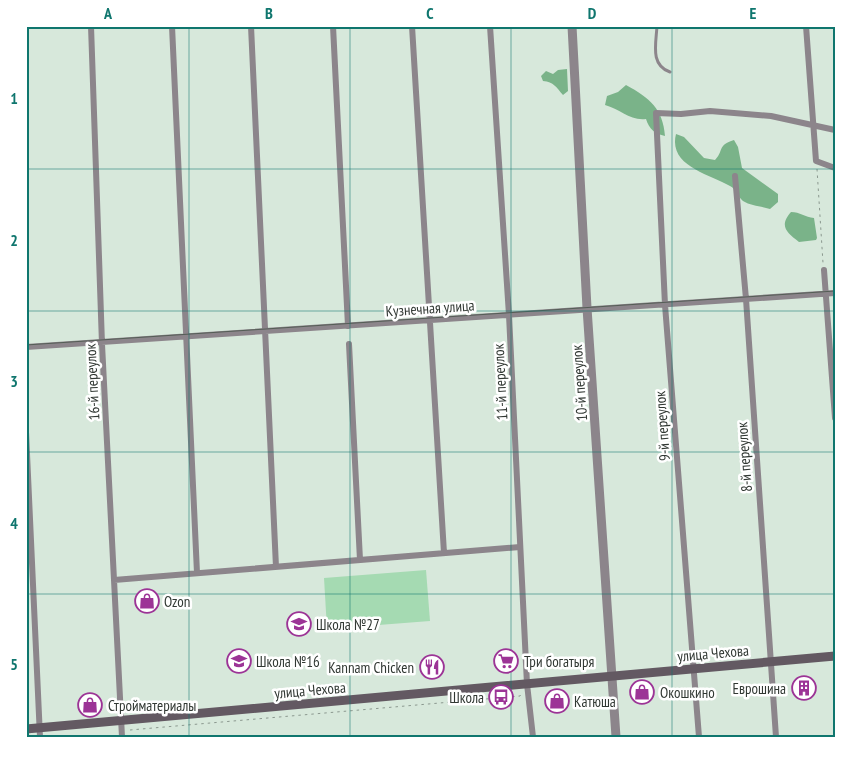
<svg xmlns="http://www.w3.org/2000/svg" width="861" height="763" font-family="'PT Sans Narrow',sans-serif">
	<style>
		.green { fill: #a5dab2 }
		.forest { fill: #7ab389 }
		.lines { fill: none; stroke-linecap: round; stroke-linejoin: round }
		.path { stroke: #8b988f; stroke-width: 1; stroke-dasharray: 2.5 4; stroke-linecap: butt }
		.service { stroke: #8c858b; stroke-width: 3 }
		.minor { stroke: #8c858b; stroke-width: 6 }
		.tertiary { stroke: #8c858b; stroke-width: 9 }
		.secondary { stroke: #635962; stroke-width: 9 }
		.tram { stroke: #545d56; stroke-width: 1 }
		.grid { fill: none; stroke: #0f766e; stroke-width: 1; stroke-opacity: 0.55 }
		.labels { text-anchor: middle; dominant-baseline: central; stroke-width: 5; stroke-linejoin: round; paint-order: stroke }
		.street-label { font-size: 15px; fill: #313833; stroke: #fff }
		.poi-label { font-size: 15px; fill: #313833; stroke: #fff; text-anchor: start }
		.neatline { fill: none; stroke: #0f766e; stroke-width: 2 }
		.grid-label { font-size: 16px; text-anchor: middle; font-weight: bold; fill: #0f766e }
	</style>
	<rect width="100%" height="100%" fill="#d7e8db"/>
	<path class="green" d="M426,570L430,621L327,629L324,578Z"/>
	<path class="forest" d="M567,69L568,91L563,95C556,87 554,82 543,81L541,76L546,71L553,74L558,70Z
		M626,85C650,98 663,109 665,136C655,134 649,129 646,119C630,121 620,109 605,105L607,96L618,92Z
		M676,134L684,137L704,158L715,160C724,151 717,145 734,140L738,147L742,168L778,194V202L770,209C761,206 751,206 743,201C738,197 736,189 730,186C709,174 668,166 676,134Z
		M791,212C800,212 805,217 814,218L817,238L816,240L799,242C786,232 779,226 791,212Z"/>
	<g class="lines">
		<path class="path" d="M817,169L823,263
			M130,730L520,696L521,694"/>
		<path class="service" d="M657,26C656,44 650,65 670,72"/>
		<path class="minor" d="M91,26L102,344L122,737
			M172,26L197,573
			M251,26L276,567
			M333,26L348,326
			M412,26L444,553
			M490,26L509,315L527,684L533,737
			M806,26L816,161L835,168
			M735,176L746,299L776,737
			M824,270L835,418
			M349,344L360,560
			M26,347L835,293
			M26,432L40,737
			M114,580L520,547
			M699,737L665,305L656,113L681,114L710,111L771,116L835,130"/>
		<path class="tertiary" d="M572,26L587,308L616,737"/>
		<path class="secondary" d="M26,729L835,656"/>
		<path class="tram" d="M26,345L835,291"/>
	</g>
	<path class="grid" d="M189,26V737M350,26V737M511,26V737M672,26V737M26,169H835M26,311H835M26,452H835M26,594H835"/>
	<defs>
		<g id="shop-ring" transform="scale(1.25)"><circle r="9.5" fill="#fff" stroke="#9c3496" stroke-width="1.5"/><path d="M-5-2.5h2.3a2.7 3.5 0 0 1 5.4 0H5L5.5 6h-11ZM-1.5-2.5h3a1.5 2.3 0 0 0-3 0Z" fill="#9c3496"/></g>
		<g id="school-ring" transform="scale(1.25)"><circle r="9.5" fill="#fff" stroke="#9c3496" stroke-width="1.5"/><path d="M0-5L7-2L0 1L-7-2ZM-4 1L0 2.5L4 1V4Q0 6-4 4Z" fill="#9c3496"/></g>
		<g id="supermarket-ring" transform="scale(1.25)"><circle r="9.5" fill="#fff" stroke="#9c3496" stroke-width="1.5"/><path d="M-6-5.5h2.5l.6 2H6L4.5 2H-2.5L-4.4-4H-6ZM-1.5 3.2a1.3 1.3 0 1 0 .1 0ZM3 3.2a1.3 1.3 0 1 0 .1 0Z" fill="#9c3496"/></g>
		<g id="restaurant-ring" transform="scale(1.25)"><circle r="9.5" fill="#fff" stroke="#9c3496" stroke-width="1.5"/><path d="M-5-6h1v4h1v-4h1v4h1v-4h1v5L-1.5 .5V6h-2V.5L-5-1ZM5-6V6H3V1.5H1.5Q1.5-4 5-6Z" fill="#9c3496"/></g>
		<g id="building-ring" transform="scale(1.25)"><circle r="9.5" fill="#fff" stroke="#9c3496" stroke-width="1.5"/><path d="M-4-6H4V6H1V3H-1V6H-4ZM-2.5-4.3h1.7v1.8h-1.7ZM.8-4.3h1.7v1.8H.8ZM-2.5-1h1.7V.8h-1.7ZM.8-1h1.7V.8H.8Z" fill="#9c3496"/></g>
		<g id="bus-ring" transform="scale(1.25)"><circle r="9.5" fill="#fff" stroke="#9c3496" stroke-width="1.5"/><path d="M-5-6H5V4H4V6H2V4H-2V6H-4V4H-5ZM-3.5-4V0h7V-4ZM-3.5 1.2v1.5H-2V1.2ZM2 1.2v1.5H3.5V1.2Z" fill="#9c3496"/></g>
	</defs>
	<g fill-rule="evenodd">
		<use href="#shop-ring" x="147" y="601"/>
		<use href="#school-ring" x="299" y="624"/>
		<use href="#school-ring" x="239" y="661"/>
		<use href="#supermarket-ring" x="506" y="661"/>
		<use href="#restaurant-ring" x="432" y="667"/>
		<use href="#building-ring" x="804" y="688"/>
		<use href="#shop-ring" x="642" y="692"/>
		<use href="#bus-ring" x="501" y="697"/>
		<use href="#shop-ring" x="557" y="701"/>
		<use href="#shop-ring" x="90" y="705"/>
	</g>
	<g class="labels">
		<g class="street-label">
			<text transform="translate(430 308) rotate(-4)">Кузнечная улица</text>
			<text transform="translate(92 382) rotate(-93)">16-й переулок</text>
			<text transform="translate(500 382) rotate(-93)">11-й переулок</text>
			<text transform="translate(579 383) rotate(-94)">10-й переулок</text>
			<text transform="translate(662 426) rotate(-94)">9-й переулок</text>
			<text transform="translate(744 457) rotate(-94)">8-й переулок</text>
			<text transform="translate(713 653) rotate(-5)">улица Чехова</text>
			<text transform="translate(310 690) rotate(-5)">улица Чехова</text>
		</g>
		<g class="poi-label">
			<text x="164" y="601">Ozon</text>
			<text x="316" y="624">Школа №27</text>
			<text x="256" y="661">Школа №16</text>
			<text x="524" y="661">Три богатыря</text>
			<text x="414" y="667" text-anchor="end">Kannam Chicken</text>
			<text x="786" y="688" text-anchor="end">Еврошина</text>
			<text x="660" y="692">Окошкино</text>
			<text x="484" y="697" text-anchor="end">Школа</text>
			<text x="574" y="701">Катюша</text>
			<text x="108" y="705">Стройматериалы</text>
		</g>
	</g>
	<rect width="861" height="763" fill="none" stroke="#ffffff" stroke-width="55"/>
	<rect x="28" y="28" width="806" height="708" class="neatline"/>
	<g class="grid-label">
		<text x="108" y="19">A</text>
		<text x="269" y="19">B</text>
		<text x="430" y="19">C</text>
		<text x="592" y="19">D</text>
		<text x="753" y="19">E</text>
		<text x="14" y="104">1</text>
		<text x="14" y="246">2</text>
		<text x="14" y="387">3</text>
		<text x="14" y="529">4</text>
		<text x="14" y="670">5</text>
	</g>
</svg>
